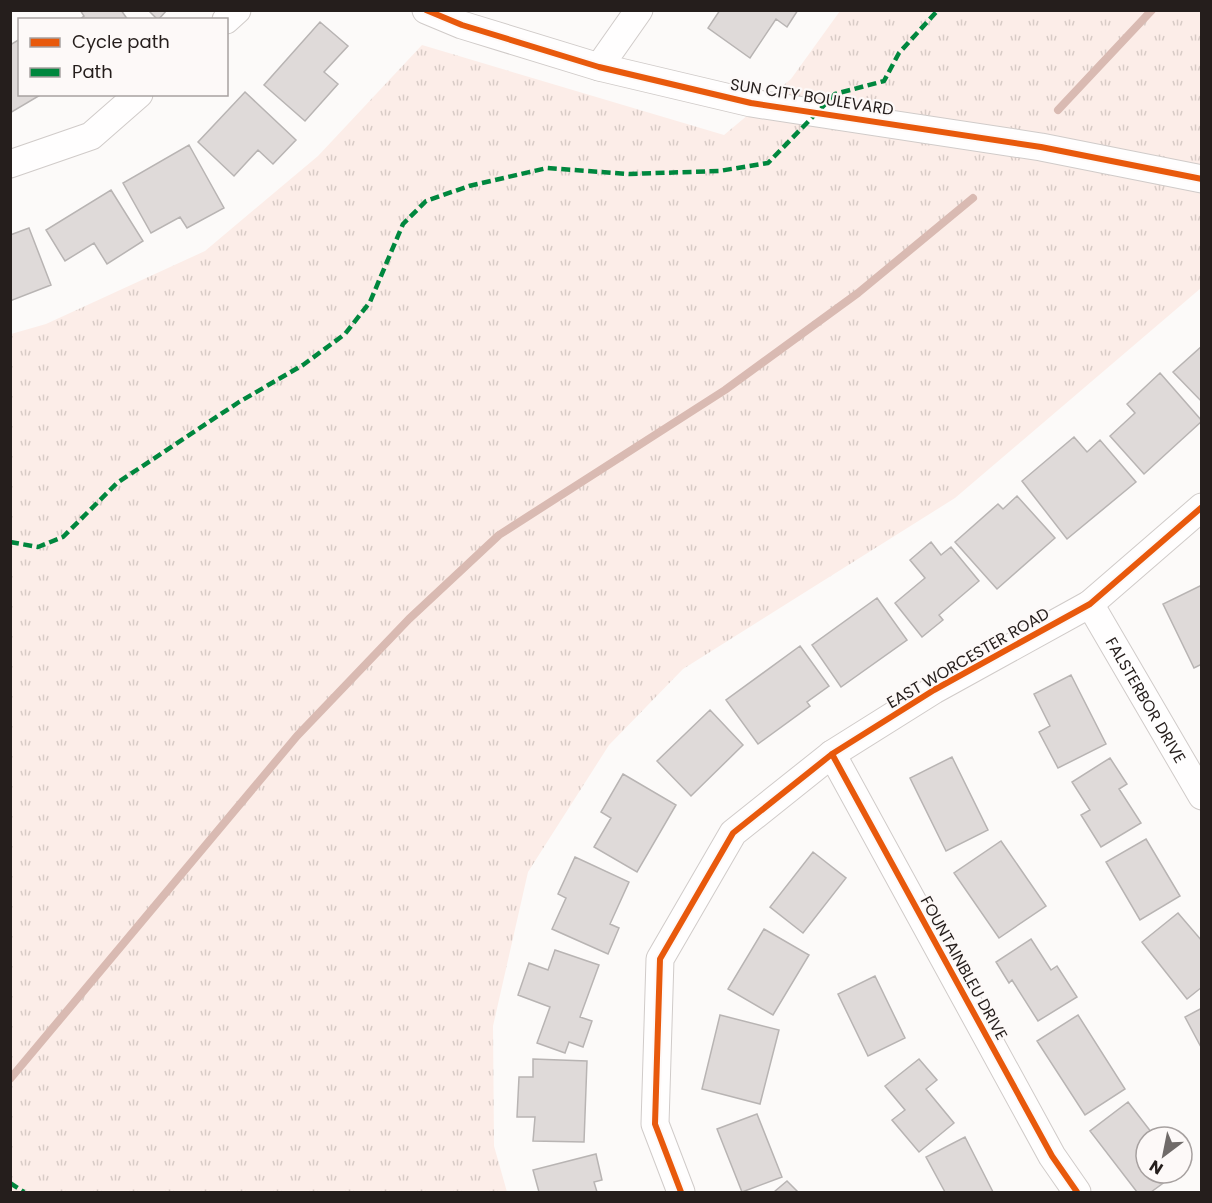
<svg xmlns="http://www.w3.org/2000/svg" width="1212" height="1203" font-family="Poppins,sans-serif">
	<style>
		.grass { fill: url(#grass-tufts) }
		.lines { fill: none; stroke-linecap: round; stroke-linejoin: round }
		.stream { stroke: #d9bab2; stroke-width: 8 }
		.building { fill: #dfdad9; stroke: #b8b4b3; stroke-width: 1.5 }
		.minor-casing { stroke: #d0cbc9; stroke-width: 29 }
		.minor { stroke: #fffefe; stroke-width: 27 }
		.quiet { stroke: #00873e; stroke-width: 4.5; stroke-dasharray: 9 4.5; stroke-linecap: butt }
		.cycleway-casing { stroke: #fdf9f8; stroke-width: 10 }
		.cycleway { stroke: #e8590c; stroke-width: 6 }
		.labels { text-anchor: middle; dominant-baseline: central; stroke-width: 4.5; stroke-linejoin: round; paint-order: stroke }
		.street-label { font-size: 16px; fill: #251e1c; stroke: #fdf9f8 }
	</style>
	<defs>
		<pattern id="grass-tufts" width="24" height="20" patternUnits="userSpaceOnUse" patternTransform="scale(1.5)"><rect width="24" height="20" fill="#fcede8"/><path d="M3 7l-1-3M5 7V3M7 7l1-3M15 17l-1-3M17 17v-4M19 17l1-3" fill="none" stroke="#d8cbc6"/></pattern>
	</defs>
	<rect width="100%" height="100%" fill="#fcfaf9"/>
	<path class="grass" d="M840,11H1201V288L955,498L683,669L609,745L528,872L493,1026L494,1146L507,1192H11V334L46,324L205,251L318,156L422,45L724,135L791,79Z"/>
	<g class="lines">
		<path class="stream" d="M1058,110L1152,10
			M10,1079L297,736L409,619L499,535L725,390L858,293L973,198"/>
	</g>
	<path class="building" d="M80,10H121L128,20H79L84,16Z
		M148,10H167L158,20Z
		M720,10H798L787,27L776,19L750,58L708,28Z
		M320,22L348,46L324,72L338,84L305,121L264,85Z
		M20,39V94H42L10,113V45Z
		M245,92L296,140L273,164L258,150L234,176L198,142Z
		M189,145L224,208L187,228L180,217L151,233L123,183Z
		M111,190L143,241L107,264L94,243L65,261L46,230Z
		M29,228L51,285L10,301V235Z
		M1202,346V402L1173,372Z
		M1160,373L1202,421L1144,474L1110,436L1135,413L1127,404Z
		M1074,437L1087,452L1100,440L1136,482L1067,539L1022,481Z
		M1017,496L1055,538L997,589L955,542L998,504L1003,509Z
		M931,542L941,555L951,547L979,581L939,615L943,620L922,637L895,603L925,578L910,560Z
		M1202,585V664L1194,668L1163,604Z
		M877,598L907,640L841,687L812,645Z
		M800,646L829,686L807,702L810,706L758,744L726,700Z
		M1071,675L1106,744L1058,768L1039,732L1050,726L1034,694Z
		M710,710L743,745L691,796L657,761Z
		M952,757L988,830L946,851L910,778Z
		M1110,758L1127,784L1119,789L1141,823L1101,847L1081,815L1090,810L1072,782Z
		M623,774L676,805L637,872L594,847L611,818L601,812Z
		M1146,839L1180,896L1140,920L1106,862Z
		M1001,841L1046,906L999,938L954,873Z
		M813,852L846,878L803,933L770,907Z
		M575,857L629,882L610,924L619,928L608,954L552,929L566,898L558,894Z
		M1178,913L1202,941V987L1187,999L1142,942Z
		M764,929L809,955L773,1015L728,989Z
		M1031,939L1051,970L1057,966L1077,997L1038,1021L1012,980L1009,983L996,962Z
		M555,950L599,965L580,1017L592,1021L583,1047L569,1042L565,1053L537,1043L550,1007L518,995L529,963L548,970Z
		M875,976L905,1038L868,1056L838,994Z
		M1202,1008V1049L1185,1017Z
		M720,1015L779,1030L760,1104L702,1089Z
		M1078,1015L1125,1089L1085,1115L1037,1041Z
		M533,1059L587,1061L584,1142L533,1141L535,1117H517L519,1077H533Z
		M919,1059L937,1080L926,1089L954,1123L919,1152L892,1120L905,1110L885,1086Z
		M1128,1102L1155,1137H1146V1173H1177L1151,1192H1137L1090,1131Z
		M757,1114L782,1177L742,1192L717,1129Z
		M965,1137L993,1192H945L926,1157Z
		M596,1154L602,1180L594,1182L597,1192H539L533,1170Z
		M787,1181L798,1192H774Z"/>
	<g class="lines">
		<g class="minor-casing">
			<g id="minor">
				<path d="M426,10L462,25L599,67L751,103L1041,147L1202,179"/>
				<path d="M226,20L237,10"/>
				<path d="M599,67L639,10"/>
				<path d="M10,164L91,136L139,94"/>
				<path id="s1" d="M1090,604L1202,796"/>
				<path d="M832,754L1052,1156L1077,1192"/>
				<path d="M681,1192L655,1124L660,959L733,833L832,754L934,690L1090,604L1202,507"/>
			</g>
		</g>
		<use href="#minor" class="minor"/>
		<path class="quiet" d="M10,542L38,547L63,537L117,483L239,402L303,365L345,334L370,302L403,224L426,201L469,186L547,168L629,174L719,171L768,163L835,94L884,81L899,53L938,10
			M10,1183L24,1192"/>
		<g class="cycleway-casing">
			<path id="cycleway" d="M426,10L462,25L599,67L751,103L1041,147L1202,179
				M832,754L1052,1156L1077,1192
				M681,1192L655,1124L660,959L733,833L832,754L934,690L1090,604L1202,507"/>
		</g>
		<use href="#cycleway" class="cycleway"/>
	</g>
	<g class="labels">
		<g class="street-label">
			<text transform="translate(812 97) rotate(9)">SUN CITY BOULEVARD</text>
			<text transform="translate(968 658) rotate(-30)">EAST WORCESTER ROAD</text>
			<text stroke="none"><textPath href="#s1" startOffset="111">FALSTERBOR DRIVE</textPath></text>
			<text transform="translate(964 968) rotate(61)">FOUNTAINBLEU DRIVE</text>
		</g>
	</g>
	<rect width="1212" height="1203" fill="none" stroke="#251e1c" stroke-width="24"/>
	<rect x="18" y="18" width="210" height="78" fill="#fdf9f8" stroke="#a7a1a0" stroke-width="1.5"/>
	<rect x="30" y="38" width="30" height="9" fill="#e8590c" stroke="#a7a1a0" stroke-width="1.5"/>
	<text x="72" y="48" font-size="18" fill="#251e1c">Cycle path</text>
	<rect x="30" y="68" width="30" height="9" fill="#00873e" stroke="#a7a1a0" stroke-width="1.5"/>
	<text x="72" y="78" font-size="18" fill="#251e1c">Path</text>
	<g transform="translate(1164 1155) rotate(212)"><circle r="28" fill="#fdf9f8" stroke="#a7a1a0" stroke-width="1.5"/>
	<path d="M0-4.5L10 22L0 15L-10 22Z" fill="#706b69"/>
	<text y="-9" font-size="16" font-weight="bold" text-anchor="middle" fill="#251e1c">N</text>
	</g>
</svg>
